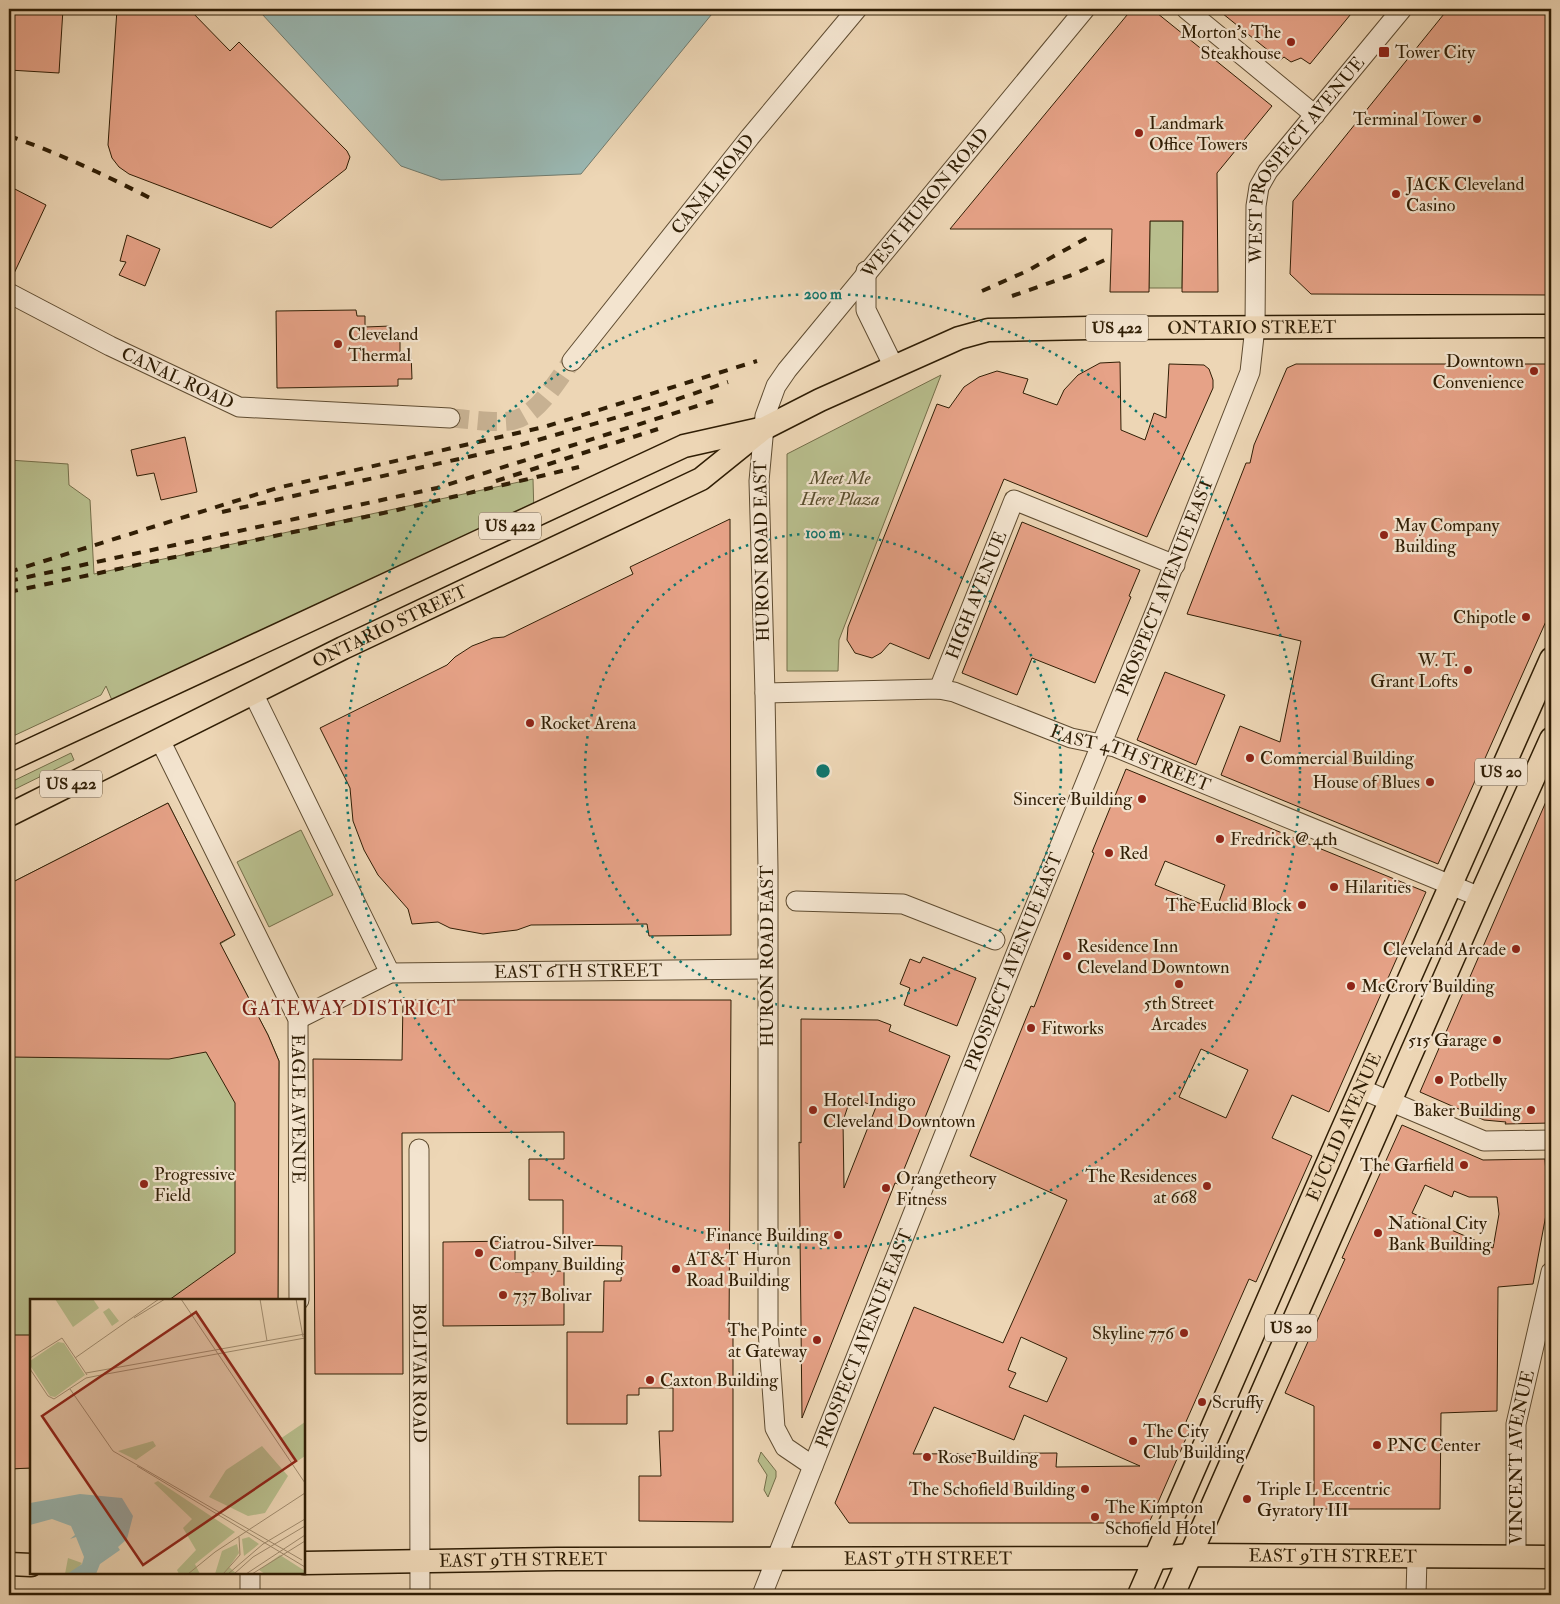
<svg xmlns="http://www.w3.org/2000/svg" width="1560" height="1604" font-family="'IM FELL Double Pica',serif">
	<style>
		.green { fill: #b8be8d; stroke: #746e49 }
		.water { fill: #9ab8b3; stroke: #707a6d }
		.building { fill: #e6a287; stroke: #301e05; fill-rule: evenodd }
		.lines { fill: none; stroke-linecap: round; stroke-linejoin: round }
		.minor-tunnel { stroke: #c7b192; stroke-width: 19; stroke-dasharray: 19 9; stroke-linecap: butt }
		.minor-casing { stroke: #5f4c31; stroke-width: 21 }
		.major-casing { stroke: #301e05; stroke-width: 25 }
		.minor { stroke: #f3e4cf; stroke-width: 19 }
		.major { stroke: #edd6b5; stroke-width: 22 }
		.rail { stroke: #301e05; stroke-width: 4; stroke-dasharray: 9 9; stroke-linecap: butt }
		.ring { fill: none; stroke: #0f766e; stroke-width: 2.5; stroke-dasharray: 2.5 5 }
		.poi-dot { fill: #8f2418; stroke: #f3e4cf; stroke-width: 2 }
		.labels { text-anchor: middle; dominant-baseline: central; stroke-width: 4.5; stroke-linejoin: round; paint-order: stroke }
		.shield { fill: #f3e4cf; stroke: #6a5942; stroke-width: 1 }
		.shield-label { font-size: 16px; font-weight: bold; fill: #301e05 }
		.poi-label { font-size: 18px; fill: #301e05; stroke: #f3e4cf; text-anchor: start }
		.street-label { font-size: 18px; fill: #301e05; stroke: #f3e4cf }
		.park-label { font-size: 18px; font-style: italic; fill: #594e2e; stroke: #f3e4cf }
		.neighbourhood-label { font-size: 19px; letter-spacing: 1px; fill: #7a1f14; stroke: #f3e4cf }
		.inset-road { fill: none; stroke: #a18c6f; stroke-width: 1 }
		.view { fill: #8f2418; fill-opacity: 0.15; stroke: #8f2418; stroke-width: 2.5 }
		.inset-edge { fill: none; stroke: #301e05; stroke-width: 2.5 }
		.centre { fill: #0f766e; stroke: #f3e4cf; stroke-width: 2.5 }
		.ring-label { font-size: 15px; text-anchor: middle; font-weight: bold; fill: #0f766e; stroke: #f3e4cf; stroke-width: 4.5; stroke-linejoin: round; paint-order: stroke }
	</style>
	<rect width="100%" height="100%" fill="#edd6b5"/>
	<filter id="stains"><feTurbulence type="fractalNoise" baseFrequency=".004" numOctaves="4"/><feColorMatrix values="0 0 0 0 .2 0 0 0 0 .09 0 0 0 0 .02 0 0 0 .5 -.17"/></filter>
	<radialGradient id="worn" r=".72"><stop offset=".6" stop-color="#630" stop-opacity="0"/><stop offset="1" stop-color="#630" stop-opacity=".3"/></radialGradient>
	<path class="green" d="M1150,221H1183L1182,288H1149Z
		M941,375L839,640L838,671H787V454Z
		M9,460L68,464L69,485L90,500L94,574L533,479L534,515L116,710L106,686L101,695L9,738Z
		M71,753L74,760L9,792V783Z
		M168,803L235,935L220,944L268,1035L279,1061L278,1300H31V1468L9,1469V884Z
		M301,830L333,895L269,927L237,862Z
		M761,1452L776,1471V1477L768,1497L764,1490L767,1475L758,1461Z
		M112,1592L193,1595H55Z"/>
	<path class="water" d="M261,9H716L581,174L441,180L401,166L262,14Z"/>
	<path class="building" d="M9,9H63L59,73L9,70Z
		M117,9H189L230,51L239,42L347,151L350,157L346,169L271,228L129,174L119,167L112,158L108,145Z
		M1132,9H1152L1272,106L1217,173L1218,292H1182L1183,221H1150L1149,292H1110L1112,229H950Z
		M1217,9H1355L1310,64L1301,58L1291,62L1284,57L1280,60Z
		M1448,9H1551V295L1311,294L1290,274L1293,201Z
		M9,186L46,205L10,282H9Z
		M127,235L160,249L145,286L119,275L126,262L120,261Z
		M356,310L357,316H365V327L391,326V336H400V353H411L412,379H398V386L277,388L276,311Z
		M1120,362L1121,430L1145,440L1154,413L1166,418L1169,364L1204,365L1209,369L1213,380V388L1147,537L1004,479L929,659L890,643L881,653L872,658L855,653L847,640L848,627L937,404L949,408L964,387L979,377L997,371L1028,379L1023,393L1057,405L1064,390L1078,375L1100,363Z
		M1296,364H1551V610L1438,864L1221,775L1240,726L1280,742L1301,641L1187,614L1246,463H1250L1254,445L1287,368Z
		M185,437L197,492L161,500L154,473L137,476L131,450Z
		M730,519L731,935L649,936L647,924L531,925L517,930L483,934L450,928L438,922L412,924L408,909L378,875L364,850L353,821L350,788L320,728L447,665L455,657L472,646L493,638L504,637L633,574L630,567Z
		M1022,522L1140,570L1129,596L1131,597L1095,683L1032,658L1017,695L962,673Z
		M1165,672L1225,695L1196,765L1137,740Z
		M1126,769L1426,892L1329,1112L1292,1095L1272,1138L1312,1156L1256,1282L1249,1279L1185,1424L1191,1427L1149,1523H849L835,1503L914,1307L1003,1343L1067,1200L970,1156L1031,1006L1034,1007L1094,853L1092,852ZM1165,861L1225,885L1216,910L1155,885ZM1201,1049L1248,1070L1226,1118L1179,1097ZM1021,1337L1067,1358L1047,1402L1009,1387L1016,1373L1008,1370ZM934,1407L1014,1440L1024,1415L1140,1466L1056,1467L1057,1453L913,1454Z
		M1551,790V1123L1505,1124L1506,1122L1484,1120L1420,1092Z
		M168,803L235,935L220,943L268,1035L279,1061L278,1300H169L235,1253V1103L206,1052L169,1059L9,1057V884Z
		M923,957L976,978L957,1026L904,1005L910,988L900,984L910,959L920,963Z
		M403,1000H731L729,1332H733V1522L639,1521V1476H661L659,1431H673V1388H639V1395H627V1424H567V1332H603L604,1281H621L622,1246L563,1245V1200H529V1159H564V1132L402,1133L403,1374H315L313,1059L402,1060Z
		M801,1019L878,1020L891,1025L889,1031L950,1056L898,1184L895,1183L802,1418L799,1142L801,1143ZM851,1097L876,1107L844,1188L843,1121Z
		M1402,1125L1483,1160L1545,1159L1548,1204L1533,1284L1498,1287L1497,1411L1441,1413L1440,1509H1314V1406L1285,1393L1345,1259L1342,1258ZM1425,1185L1452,1197L1454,1191L1469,1197H1497L1499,1214L1493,1248L1412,1213Z
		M515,1241V1272L564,1271V1325L443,1326V1242Z
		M9,1335H31V1468L9,1469Z"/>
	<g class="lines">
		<path class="minor-tunnel" d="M450,418C469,419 490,423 509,421C537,418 556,381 572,361"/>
		<g class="minor-casing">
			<g id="minor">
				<path d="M1186,9L1315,115"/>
				<path d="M866,271V310L894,367"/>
				<path id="s1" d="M9,293L110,346L239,407L450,418"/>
				<path id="s2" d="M572,361L750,137L857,9"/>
				<path id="s3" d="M939,689L1014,500L1175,565"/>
				<path d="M253,693L390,973"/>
				<path id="s4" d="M765,693L939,689L954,692L1071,738L1115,747L1480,897"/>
				<path id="s5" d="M160,740L298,1019L299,1300"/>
				<path d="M796,901L903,904L995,940"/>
				<path id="s6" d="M298,1019L390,973L767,969"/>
				<path d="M1361,1089L1484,1141L1551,1140"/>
				<path id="s7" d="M419,1149L420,1595"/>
				<path id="s8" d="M813,1466L785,1447L775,1428L768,1330V869L765,693L759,481L765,416L776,386L787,370L1085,9"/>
				<path id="s9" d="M1516,1557V1424L1551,1272"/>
				<path d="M250,1573V1595"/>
				<path id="s10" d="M762,1595L1017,951L1156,610L1250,372L1255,327L1256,206L1259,187L1268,171L1402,9"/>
				<path d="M1416,1595L1417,1558"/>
			</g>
		</g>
		<g class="major-casing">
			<g id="major">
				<path d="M9,760L684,446L760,429"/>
				<path id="s11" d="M9,815L343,648L701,479L763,429L820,400L959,338L988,330L1089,328L1551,326"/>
				<path id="s12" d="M304,1563L557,1559L1156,1558L1191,1555L1551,1557"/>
				<path d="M9,1564L31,1565"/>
				<path id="s13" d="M1139,1595L1339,1137L1551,659"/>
				<path d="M1173,1595L1480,897L1551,739"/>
			</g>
		</g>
		<use href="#minor" class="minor"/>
		<use href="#major" class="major"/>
		<path class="rail" d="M9,136C59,153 107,176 154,200
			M982,291L1027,271L1092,235
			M1012,296L1072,275L1109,258
			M496,481L658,429
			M222,512L517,446L663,404L728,382
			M9,572L277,488L544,427L757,361
			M9,581L437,488L713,401
			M9,592L393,511L579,467"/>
	</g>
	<g class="ring">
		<circle cx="823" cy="771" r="238"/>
		<circle cx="823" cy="771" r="477"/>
	</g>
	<g class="poi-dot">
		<circle cx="1291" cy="42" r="5"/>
		<rect x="1378" y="46" width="12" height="12" rx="2.5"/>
		<circle cx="1477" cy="119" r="5"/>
		<circle cx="1139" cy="133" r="5"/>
		<circle cx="1396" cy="194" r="5"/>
		<circle cx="338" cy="344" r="5"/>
		<circle cx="1534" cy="371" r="5"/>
		<circle cx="1384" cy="535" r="5"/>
		<circle cx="1526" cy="617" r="5"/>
		<circle cx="1468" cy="670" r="5"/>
		<circle cx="530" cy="723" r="5"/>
		<circle cx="1250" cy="758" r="5"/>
		<circle cx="1430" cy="782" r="5"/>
		<circle cx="1142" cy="799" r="5"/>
		<circle cx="1220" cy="839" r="5"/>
		<circle cx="1109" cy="853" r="5"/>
		<circle cx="1334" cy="887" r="5"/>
		<circle cx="1302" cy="905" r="5"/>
		<circle cx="1516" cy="949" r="5"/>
		<circle cx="1067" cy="956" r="5"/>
		<circle cx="1179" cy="984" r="5"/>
		<circle cx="1351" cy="986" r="5"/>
		<circle cx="1031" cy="1028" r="5"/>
		<circle cx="1497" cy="1040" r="5"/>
		<circle cx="1439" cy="1080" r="5"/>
		<circle cx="813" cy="1110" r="5"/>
		<circle cx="1531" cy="1110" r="5"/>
		<circle cx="1464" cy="1165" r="5"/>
		<circle cx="144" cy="1184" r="5"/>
		<circle cx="1207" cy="1186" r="5"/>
		<circle cx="886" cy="1188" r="5"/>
		<circle cx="1378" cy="1233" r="5"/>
		<circle cx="838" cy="1235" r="5"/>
		<circle cx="479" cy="1253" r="5"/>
		<circle cx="676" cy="1269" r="5"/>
		<circle cx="503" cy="1295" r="5"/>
		<circle cx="1184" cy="1333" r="5"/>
		<circle cx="817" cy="1340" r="5"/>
		<circle cx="650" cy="1380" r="5"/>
		<circle cx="1202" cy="1402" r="5"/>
		<circle cx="1133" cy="1441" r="5"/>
		<circle cx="1377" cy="1445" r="5"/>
		<circle cx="927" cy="1457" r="5"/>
		<circle cx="1085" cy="1489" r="5"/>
		<circle cx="1247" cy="1499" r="5"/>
		<circle cx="1095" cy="1517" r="5"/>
	</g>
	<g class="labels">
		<g class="shield">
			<rect x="1086" y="314.5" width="62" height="27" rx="4"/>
			<rect x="479" y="512.5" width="62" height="27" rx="4"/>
			<rect x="1475" y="758.5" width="52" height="27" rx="4"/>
			<rect x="40" y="770.5" width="62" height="27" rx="4"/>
			<rect x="1265" y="1314.5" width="52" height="27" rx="4"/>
		</g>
		<g class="shield-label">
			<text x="1117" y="328">US 422</text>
			<text x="510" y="526">US 422</text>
			<text x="1501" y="772">US 20</text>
			<text x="71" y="784">US 422</text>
			<text x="1291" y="1328">US 20</text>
		</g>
		<g class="poi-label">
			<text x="1281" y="32" text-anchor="end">Morton's The<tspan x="1281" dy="21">Steakhouse</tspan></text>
			<text x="1395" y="52">Tower City</text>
			<text x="1467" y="119" text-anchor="end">Terminal Tower</text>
			<text x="1149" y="123">Landmark<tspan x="1149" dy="21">Office Towers</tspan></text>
			<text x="1406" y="184">JACK Cleveland<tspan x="1406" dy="21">Casino</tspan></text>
			<text x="348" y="334">Cleveland<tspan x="348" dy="21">Thermal</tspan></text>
			<text x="1524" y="361" text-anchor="end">Downtown<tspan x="1524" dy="21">Convenience</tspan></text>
			<text x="1394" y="525">May Company<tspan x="1394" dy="21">Building</tspan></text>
			<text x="1516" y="617" text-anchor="end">Chipotle</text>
			<text x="1458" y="660" text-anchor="end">W. T.<tspan x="1458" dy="21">Grant Lofts</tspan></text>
			<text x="540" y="723">Rocket Arena</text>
			<text x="1260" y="758">Commercial Building</text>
			<text x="1420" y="782" text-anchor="end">House of Blues</text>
			<text x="1132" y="799" text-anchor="end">Sincere Building</text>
			<text x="1230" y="839">Fredrick @ 4th</text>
			<text x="1119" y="853">Red</text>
			<text x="1344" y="887">Hilarities</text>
			<text x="1292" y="905" text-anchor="end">The Euclid Block</text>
			<text x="1077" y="946">Residence Inn<tspan x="1077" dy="21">Cleveland Downtown</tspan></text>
			<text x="1506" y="949" text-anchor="end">Cleveland Arcade</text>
			<text x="1361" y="986">McCrory Building</text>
			<text x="1179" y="1003" text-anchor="middle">5th Street<tspan x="1179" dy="21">Arcades</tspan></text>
			<text x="1041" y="1028">Fitworks</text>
			<text x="1487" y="1040" text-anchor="end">515 Garage</text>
			<text x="1449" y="1080">Potbelly</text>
			<text x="823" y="1100">Hotel Indigo<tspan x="823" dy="21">Cleveland Downtown</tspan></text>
			<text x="1521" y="1110" text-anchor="end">Baker Building</text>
			<text x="1454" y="1165" text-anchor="end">The Garfield</text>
			<text x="154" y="1174">Progressive<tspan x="154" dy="21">Field</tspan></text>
			<text x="1197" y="1176" text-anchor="end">The Residences<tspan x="1197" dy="21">at 668</tspan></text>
			<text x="896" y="1178">Orangetheory<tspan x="896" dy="21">Fitness</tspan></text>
			<text x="1388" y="1223">National City<tspan x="1388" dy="21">Bank Building</tspan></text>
			<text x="828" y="1235" text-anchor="end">Finance Building</text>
			<text x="489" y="1243">Ciatrou-Silver<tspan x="489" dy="21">Company Building</tspan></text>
			<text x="686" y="1259">AT&amp;T Huron<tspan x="686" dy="21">Road Building</tspan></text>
			<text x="513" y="1295">737 Bolivar</text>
			<text x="807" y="1330" text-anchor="end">The Pointe<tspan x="807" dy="21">at Gateway</tspan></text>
			<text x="1174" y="1333" text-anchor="end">Skyline 776</text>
			<text x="660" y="1380">Caxton Building</text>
			<text x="1212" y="1402">Scruffy</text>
			<text x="1143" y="1431">The City<tspan x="1143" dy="21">Club Building</tspan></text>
			<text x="1387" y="1445">PNC Center</text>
			<text x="937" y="1457">Rose Building</text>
			<text x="1075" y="1489" text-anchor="end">The Schofield Building</text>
			<text x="1257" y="1489">Triple L Eccentric<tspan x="1257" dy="21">Gyratory III</tspan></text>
			<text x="1105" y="1507">The Kimpton<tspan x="1105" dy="21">Schofield Hotel</tspan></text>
		</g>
		<g class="street-label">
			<text stroke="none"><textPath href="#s10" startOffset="1546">WEST PROSPECT AVENUE</textPath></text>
			<text stroke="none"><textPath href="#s2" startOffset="226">CANAL ROAD</textPath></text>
			<text stroke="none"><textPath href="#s8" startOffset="1336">WEST HURON ROAD</textPath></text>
			<text stroke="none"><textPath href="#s11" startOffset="1359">ONTARIO STREET</textPath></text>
			<text stroke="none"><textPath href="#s1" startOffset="189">CANAL ROAD</textPath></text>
			<text transform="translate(762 551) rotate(-91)">HURON ROAD EAST</text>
			<text stroke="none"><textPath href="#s10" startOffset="1086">PROSPECT AVENUE EAST</textPath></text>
			<text stroke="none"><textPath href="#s3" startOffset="101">HIGH AVENUE</textPath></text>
			<text stroke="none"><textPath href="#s11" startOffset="425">ONTARIO STREET</textPath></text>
			<text stroke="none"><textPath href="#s4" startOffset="378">EAST 4TH STREET</textPath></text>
			<text transform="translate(767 956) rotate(-90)">HURON ROAD EAST</text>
			<text stroke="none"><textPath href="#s10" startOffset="681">PROSPECT AVENUE EAST</textPath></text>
			<text stroke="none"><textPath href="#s6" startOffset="291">EAST 6TH STREET</textPath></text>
			<text stroke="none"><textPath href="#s5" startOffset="401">EAGLE AVENUE</textPath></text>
			<text stroke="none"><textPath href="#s13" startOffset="511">EUCLID AVENUE</textPath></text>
			<text stroke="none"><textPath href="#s10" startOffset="276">PROSPECT AVENUE EAST</textPath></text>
			<text stroke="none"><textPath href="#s7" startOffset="224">BOLIVAR ROAD</textPath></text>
			<text stroke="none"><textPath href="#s9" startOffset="100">VINCENT AVENUE</textPath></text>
			<text stroke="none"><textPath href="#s12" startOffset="1029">EAST 9TH STREET</textPath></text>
			<text stroke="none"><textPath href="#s12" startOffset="624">EAST 9TH STREET</textPath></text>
			<text stroke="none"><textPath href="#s12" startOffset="219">EAST 9TH STREET</textPath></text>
		</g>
		<g class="park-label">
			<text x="840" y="478">Meet Me<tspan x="840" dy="21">Here Plaza</tspan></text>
		</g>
		<g class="neighbourhood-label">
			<text x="349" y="1009">GATEWAY DISTRICT</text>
		</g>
	</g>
	<g transform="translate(30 1299)">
		<rect width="275" height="275" fill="#edd6b5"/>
		<path d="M25,0H63L69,9L43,28ZM79,9L89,22L82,27L73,13ZM28,43L34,44L55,76L25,98L20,97L1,68L0,62ZM275,123V157L266,163L250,140ZM123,142L126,147L106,161L88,152ZM232,147L258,177L235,214L218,217L179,198L196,171ZM128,182L205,233L165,265L170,275H149L147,271L166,251L153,229L162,220L124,184ZM219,238L229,245L214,257L212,240ZM207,245L209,254L199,268L207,275H185L192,252ZM250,256L275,272V275H235L229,271ZM38,259L52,264L44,273L35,275Z" fill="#b8be8d"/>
		<path d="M50,195L92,199L103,217L97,240L88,248L90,251L70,265L66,275H37L52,265L54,258L46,238L40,240L45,236L41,227L22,220L0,226V204Z" fill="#9ab8b3"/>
		<path class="inset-road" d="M151,0L275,184M230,0L237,42M266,0L273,38M104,19L135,0M0,59L32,39L57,76M45,59L129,0M0,70L18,97L24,100L56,79L71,76L275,39M56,74L275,35M40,90L83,152L272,261M107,167L275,268M158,275L185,253L275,194M193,275L210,256L209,238M198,275L233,245L275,220M204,275L223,258L275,227M216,275L275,236M222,275L275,242"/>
		<path class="view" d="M166,13L266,162L113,266L12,117Z"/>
		<rect width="275" height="275" class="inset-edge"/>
	</g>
	<circle cx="823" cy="771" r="8" class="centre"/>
	<g class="ring-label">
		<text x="823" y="299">200 m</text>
		<text x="823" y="538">100 m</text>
	</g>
	<rect width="1560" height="1604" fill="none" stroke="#edd6b5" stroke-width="30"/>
	<rect x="10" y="10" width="1540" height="1584" fill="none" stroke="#301e05" stroke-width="2.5"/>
	<rect x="15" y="15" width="1530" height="1574" fill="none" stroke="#301e05"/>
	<rect width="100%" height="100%" filter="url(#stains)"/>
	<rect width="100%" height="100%" fill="url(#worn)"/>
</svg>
